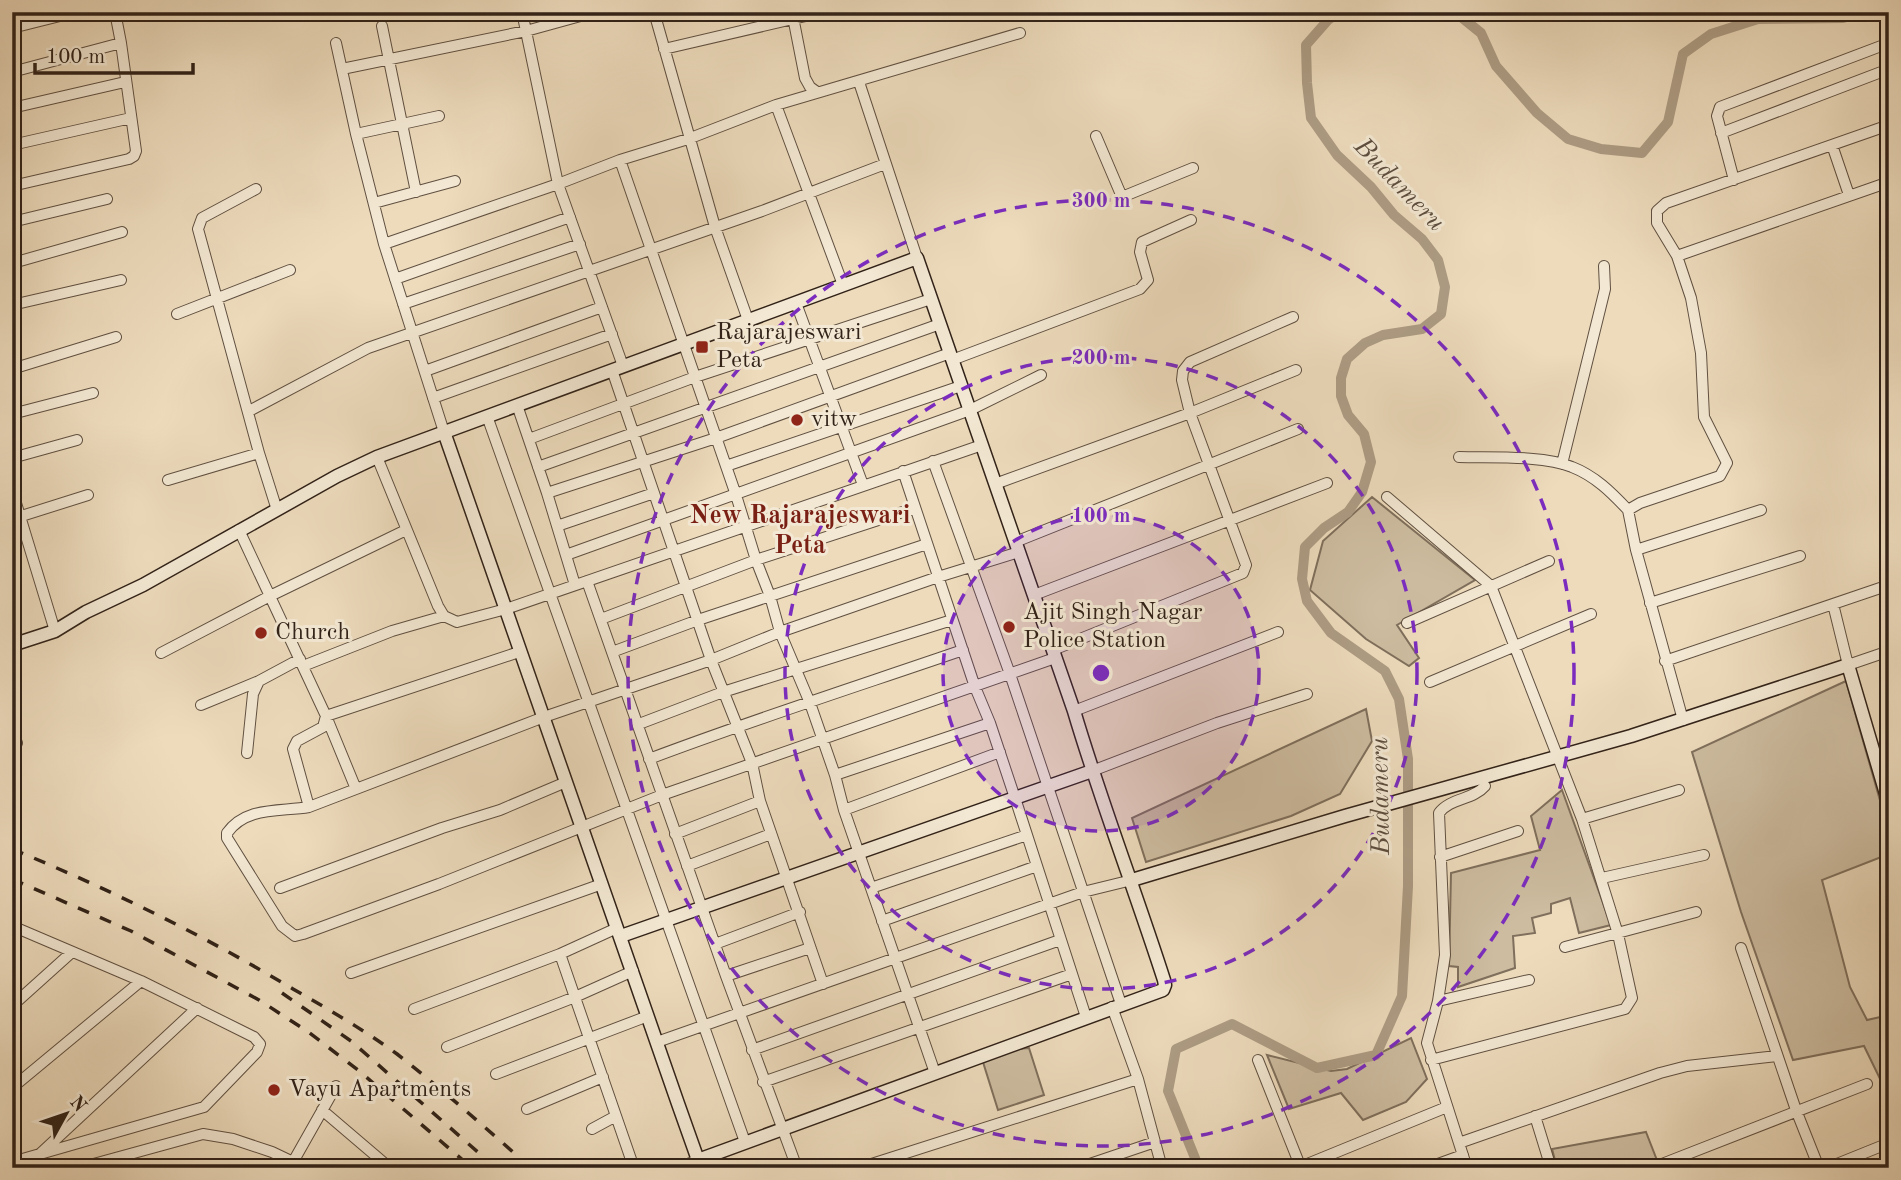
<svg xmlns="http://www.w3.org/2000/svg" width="1901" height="1180" font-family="'Old Standard TT',serif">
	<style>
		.green { fill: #cdbca0; stroke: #7f6f5c; stroke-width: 2 }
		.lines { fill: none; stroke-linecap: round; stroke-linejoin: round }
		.canal { stroke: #ad9c84; stroke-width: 10 }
		.street-casing { stroke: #605041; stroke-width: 12 }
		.secondary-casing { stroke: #312218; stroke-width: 15 }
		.street { stroke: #f3e8d3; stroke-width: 10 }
		.secondary { stroke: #f3e8d3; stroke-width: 12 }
		.rail { stroke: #312218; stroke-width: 3.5; stroke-dasharray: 12 12; stroke-linecap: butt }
		.ring { fill: none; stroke: #7b2cbf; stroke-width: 3.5; stroke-dasharray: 12 9 }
		.poi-dot { fill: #8f2418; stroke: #f3e8d3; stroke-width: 2.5 }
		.labels { text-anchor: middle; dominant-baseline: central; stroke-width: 6; stroke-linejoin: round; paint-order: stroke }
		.poi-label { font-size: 24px; fill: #312218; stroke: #f3e8d3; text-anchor: start }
		.water-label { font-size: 26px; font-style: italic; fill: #5c4d3e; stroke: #f3e8d3 }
		.neighbourhood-label { font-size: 26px; font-weight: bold; fill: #7a1f14; stroke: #f3e8d3 }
		.centre { fill: #7b2cbf; stroke: #f3e8d3; stroke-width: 3.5 }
		.ring-label { font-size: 21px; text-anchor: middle; font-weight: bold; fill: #7b2cbf; stroke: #f3e8d3; stroke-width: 6; stroke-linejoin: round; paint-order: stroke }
	</style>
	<rect width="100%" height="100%" fill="#eddbbc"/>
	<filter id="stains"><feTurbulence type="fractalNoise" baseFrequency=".00286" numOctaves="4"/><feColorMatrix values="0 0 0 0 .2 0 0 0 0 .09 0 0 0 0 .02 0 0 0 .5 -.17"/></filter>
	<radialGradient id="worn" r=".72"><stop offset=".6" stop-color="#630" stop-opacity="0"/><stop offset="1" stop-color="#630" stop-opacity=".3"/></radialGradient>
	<path class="green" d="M1372,497L1475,580L1397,625L1419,658L1409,666L1366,639L1310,590L1323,541Z
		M1846,681L1889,832V854L1822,880L1850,987L1867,1020L1889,1015V1085L1884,1087L1864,1046L1793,1060L1741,912L1692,752Z
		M1366,709L1372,741L1340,794L1291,816L1146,862L1132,818Z
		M1562,790L1611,925L1579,933L1570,898L1551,904V913L1532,918L1535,933L1513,936L1515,968L1458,987V967L1449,966L1451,873L1540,850L1531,816Z
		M1411,1038L1427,1079L1406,1102L1363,1120L1341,1093L1289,1109L1267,1055L1331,1071L1347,1069Z
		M1029,1048L1044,1095L998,1110L983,1062L1017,1049Z
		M1646,1132L1660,1168H1557L1552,1149Z"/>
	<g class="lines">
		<path class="canal" d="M1455,12L1481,33L1496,66L1537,113L1568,139L1601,149L1642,153L1668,122L1683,54L1711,34L1758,19L1843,18L1866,12
			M1199,1168L1168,1091L1176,1049L1232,1024L1317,1068L1376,1055L1402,996L1408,886V759L1399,699L1385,671L1331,633L1307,601L1302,579L1305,547L1324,528L1348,512L1362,492L1371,462L1364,434L1348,415L1341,396V378L1347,359L1365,343L1383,335L1422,329L1441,314L1445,287L1438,260L1422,239L1394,215L1371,187L1337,155L1311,118L1307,83L1306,45L1328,20L1339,12"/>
		<g class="street-casing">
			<path id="street" d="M522,12L558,184L623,366
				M654,12L715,227L748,320
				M792,12L805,78L810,87L817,92
				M382,26L416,192
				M12,28L76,12
				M336,43L356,134L384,244L444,432
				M664,49L823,12
				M342,69L526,31L595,12
				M12,72L121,43
				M859,82L917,258
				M776,105L843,285
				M12,108L125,82
				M1721,133L1889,69
				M356,134L439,116
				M1096,136L1122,197L1193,168
				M12,145L131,118
				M1832,145L1849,195
				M620,160L735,492L756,560L770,596L780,632L810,703L835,775L844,810L935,1073
				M1734,180L1717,116L1720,107L1889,43
				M12,186L129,159L134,156L136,151L121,43L115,12
				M256,189L202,218L198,229L259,453L277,510
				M374,203L455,181
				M12,222L107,199
				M384,244L558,184L620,160L688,139L776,105L1020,33
				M1677,256L1889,182
				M13,263L122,232
				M395,279L570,217
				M796,303L863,485
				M403,304L580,244
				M12,305L121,280
				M177,314L290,270
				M952,360L1140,289L1148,280L1140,252L1142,242L1191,220
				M12,369L116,337
				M612,370L711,660L752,763L760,801L823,984
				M425,371L602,307
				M433,398L612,334
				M517,405L547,493
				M249,411L368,348L762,211L885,164
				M12,414L93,393
				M487,416L745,1142
				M529,439L695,377L931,299
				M377,457L438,606L444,616L457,622L506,609L982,445
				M1459,457C1491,458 1544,455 1572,467C1595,476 1611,492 1628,510
				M12,458L77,440
				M933,461L1010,674L1121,1004
				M1562,464L1605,289L1604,266
				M726,466L961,386
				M538,467L940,324
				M903,471L975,687L990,723L1015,798L1086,1017
				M168,480L259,453
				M995,484L1190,413L1296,370
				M12,490L55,631
				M1387,497L1491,586L1582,819L1618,934L1632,998L1625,1009L1431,1060
				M12,519L88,495
				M557,526L654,493
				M239,530L326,716L356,789
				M1015,542L1298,429
				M1636,550L1761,510
				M1019,552L938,577L780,632L711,660L544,717L309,807C280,812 246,806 227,833V838L282,926L295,936L303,934L439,884L662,795L1055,658
				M566,555L970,410L1041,375
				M587,581L726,976L797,1168
				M575,585L547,493L716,438L950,353
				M1034,595L1327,483
				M1650,603L1800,556
				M1833,604L1848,665L1889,651
				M601,619L756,560L915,508
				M1407,623L1549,561
				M1053,650L1243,573L1246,565L1190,413L1182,380L1183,371L1190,362L1293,317
				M612,652L698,620L927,544
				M161,653L270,596L406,530
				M1665,661L1889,585
				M303,666L392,631L444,616
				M1430,682L1591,614
				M201,705L259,681
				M1074,711L1278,632
				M1683,720L1636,550L1628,510L1640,503L1720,476L1727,463L1704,417L1701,353L1691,298L1677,256L1657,223V211L1666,203L1889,125
				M639,724L723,692L952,620
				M12,734L17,743
				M247,753L253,694L259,681L300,659
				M649,759C752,720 858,686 963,650
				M1092,771L1217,723L1307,694
				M835,775L990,723
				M309,807L293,749L297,741L323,727L326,716L519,652
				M844,810L1000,752
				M1582,819L1679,790
				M675,834L760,801
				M1440,857L1518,831
				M687,866L771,834
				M1602,878L1704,855
				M280,888L442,828L500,810L566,782
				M871,888L1027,835
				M882,921L1037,866
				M12,926L141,981L254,1037L260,1044L257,1052L204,1107L12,1162
				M617,928L560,954L634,1168
				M715,944L800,912
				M1565,947L1696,912
				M1741,948L1796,1110L1819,1168
				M351,973L602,884
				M726,976L810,948
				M1438,1001L1529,980
				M12,1006L72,952
				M1112,1007L1138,1079L1162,1168
				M414,1009L560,954
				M657,1042L1083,892L1132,880
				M447,1047L575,997L633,971
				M752,1050L1060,940
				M1258,1060L1301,1168
				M496,1074L648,1016
				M763,1082L1072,974
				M12,1088L141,981
				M527,1109L603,1077
				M322,1110L390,1168
				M1535,1116L1551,1168
				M592,1129L616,1116
				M1459,1143L1660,1073L1687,1066L1777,1056
				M41,1153L197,1008
				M1662,1164L1867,1084
				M1300,1167L1447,1107
				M79,1168L203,1134L233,1139L272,1152L293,1162
				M297,1168L293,1162L336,1086
				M677,1168L698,1160
				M859,1168L1138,1079
				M1078,1168L1155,1142
				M1427,1168L1463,1155
				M1467,1168L1427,1043L1438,1001L1445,955L1439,813C1450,798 1473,800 1485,786
				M1827,1168L1889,1143"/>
		</g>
		<g class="secondary-casing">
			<path id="secondary" d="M12,645L55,631L86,612L143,585L337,476L377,457L917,258L1074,711C1101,802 1135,890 1164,980L1165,985L1163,990L698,1160C612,918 529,675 444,432
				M1132,880L1345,816L1631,736L1848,665L1889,804
				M621,936L1092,771"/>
		</g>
		<use href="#street" class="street"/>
		<use href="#secondary" class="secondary"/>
		<path class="rail" d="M12,849C109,889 203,935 293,989C328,1009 364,1030 397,1054C443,1090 487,1129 531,1168
			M12,879L131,931L259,1000L307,1031L358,1070L472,1168
			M282,993L351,1041L496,1168"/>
	</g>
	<circle cx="1101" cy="673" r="158" fill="#7b2cbf" fill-opacity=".12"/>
	<g class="ring">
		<circle cx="1101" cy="673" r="158"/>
		<circle cx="1101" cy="673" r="316"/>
		<circle cx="1101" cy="673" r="473"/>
	</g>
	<g class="poi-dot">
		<rect x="695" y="340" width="14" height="14" rx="3.5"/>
		<circle cx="797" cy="420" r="7"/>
		<circle cx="1009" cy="627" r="7"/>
		<circle cx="261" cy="633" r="7"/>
		<circle cx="274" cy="1090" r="7"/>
	</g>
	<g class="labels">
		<g class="poi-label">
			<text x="716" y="333">Rajarajeswari<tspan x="716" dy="28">Peta</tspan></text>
			<text x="811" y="420">vitw</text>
			<text x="1023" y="613">Ajit Singh Nagar<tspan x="1023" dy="28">Police Station</tspan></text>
			<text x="275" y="633">Church</text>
			<text x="288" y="1090">Vayu Apartments</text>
		</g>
		<g class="water-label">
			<text transform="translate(1399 185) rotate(46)">Budameru</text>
			<text transform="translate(1381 796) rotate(-91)">Budameru</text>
		</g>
		<g class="neighbourhood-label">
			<text x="800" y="516">New Rajarajeswari<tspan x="800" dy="30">Peta</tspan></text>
		</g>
	</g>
	<circle cx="1101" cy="673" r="10" class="centre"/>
	<g class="ring-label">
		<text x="1101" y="207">300 m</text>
		<text x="1101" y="364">200 m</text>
		<text x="1101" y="522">100 m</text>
	</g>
	<rect width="1901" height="1180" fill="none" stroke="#eddbbc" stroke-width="42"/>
	<rect x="14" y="14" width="1873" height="1152" fill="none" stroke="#312218" stroke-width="3.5"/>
	<rect x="21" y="21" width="1859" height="1138" fill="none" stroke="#312218" stroke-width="2"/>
	<g transform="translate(66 1114) rotate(50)" stroke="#f3e8d3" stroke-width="5" paint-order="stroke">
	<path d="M0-5L12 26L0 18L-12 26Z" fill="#312218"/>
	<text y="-10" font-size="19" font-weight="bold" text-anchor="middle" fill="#312218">N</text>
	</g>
	<path d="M35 63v10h158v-10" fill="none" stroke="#312218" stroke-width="3.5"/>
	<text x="46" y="63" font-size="21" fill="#312218" stroke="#f3e8d3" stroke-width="5" paint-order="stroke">100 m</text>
	<rect width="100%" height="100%" filter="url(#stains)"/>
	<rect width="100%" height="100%" fill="url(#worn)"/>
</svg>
